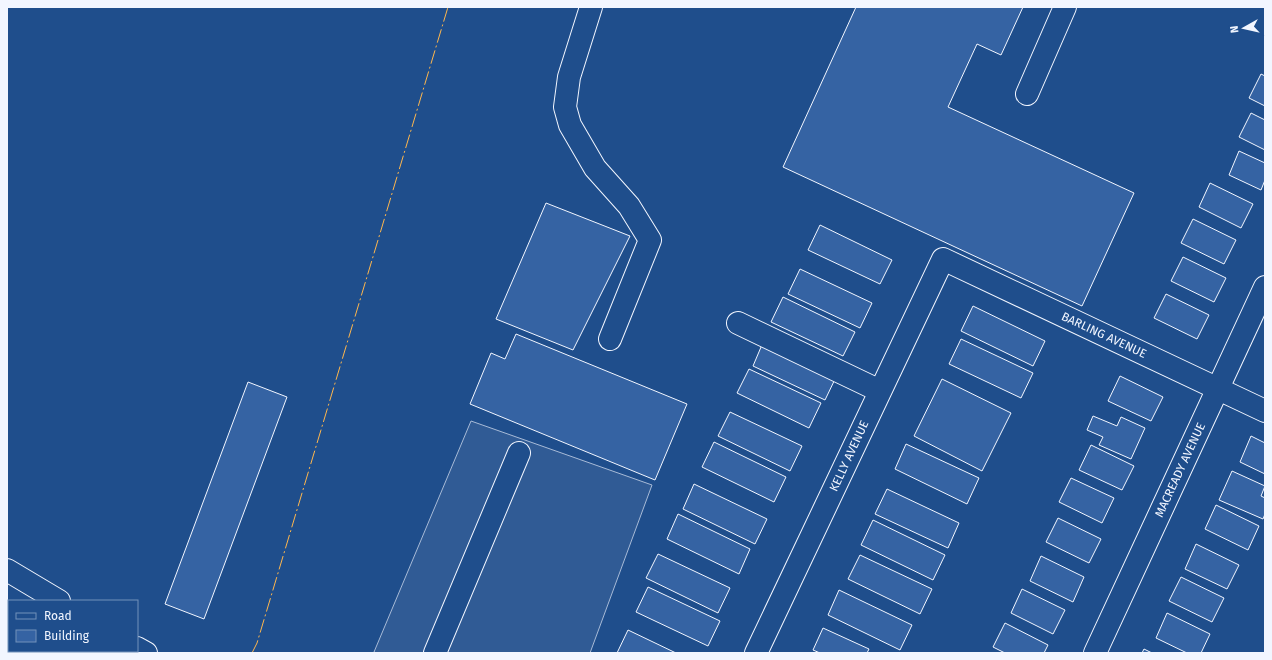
<svg xmlns="http://www.w3.org/2000/svg" width="1272" height="660" font-family="'Fira Sans',sans-serif">
	<style>
		.parking { fill: #305b95; stroke: #a8bbd7 }
		.building { fill: #3563a3; stroke: #f2f6ff }
		.lines { fill: none; stroke-linecap: round; stroke-linejoin: round }
		.minor-casing { stroke: #f2f6ff; stroke-width: 24 }
		.major-casing { stroke: #f2f6ff; stroke-width: 24 }
		.minor { stroke: #1f4e8c; stroke-width: 22 }
		.major { stroke: #1f4e8c; stroke-width: 22 }
		.power { stroke: #ffb74d; stroke-width: 1; stroke-dasharray: 14 3 2 3; stroke-linecap: butt }
		.labels { text-anchor: middle; dominant-baseline: central; stroke-width: 3; stroke-linejoin: round; paint-order: stroke }
		.street-label { font-size: 12px; fill: #f2f6ff; stroke: #1f4e8c }
	</style>
	<rect width="100%" height="100%" fill="#1f4e8c"/>
	<path class="parking" d="M471,421L652,485L590,653H377L374,652Z"/>
	<path class="building" d="M856,7H1023L1001,55L977,44L948,107L1134,193L1082,306L783,167Z
		M1261,74L1265,76V106L1249,98Z
		M1251,113L1265,120V150L1239,137Z
		M1239,151L1265,163V180L1261,190L1229,175Z
		M1210,183L1253,204L1241,228L1199,207Z
		M546,203L630,236L573,350L496,319Z
		M1193,219L1236,240L1224,264L1181,243Z
		M820,225L892,260L880,284L808,250Z
		M1183,257L1226,278L1214,302L1171,281Z
		M800,269L872,303L860,328L788,294Z
		M1166,294L1209,315L1197,339L1154,318Z
		M783,297L855,332L843,356L771,322Z
		M973,306L1045,341L1033,366L961,331Z
		M516,334L687,404L655,480L470,404L491,353L505,359Z
		M961,339L1033,373L1021,398L949,364Z
		M764,340L837,375L825,400L753,366Z
		M749,369L821,403L809,428L737,393Z
		M1120,376L1163,397L1151,421L1108,401Z
		M942,379L1011,413L982,471L914,436Z
		M248,382L287,397L204,619L165,604Z
		M730,412L802,446L790,471L718,436Z
		M1093,416L1117,426L1121,417L1145,428L1131,459L1099,445L1103,437L1087,430Z
		M1251,436L1265,443V474L1240,462Z
		M714,442L786,477L774,502L702,467Z
		M906,444L979,478L967,504L895,469Z
		M1091,445L1134,466L1122,490L1079,470Z
		M1232,471L1265,486L1261,496L1265,498V514L1263,519L1219,500Z
		M1071,478L1114,498L1102,523L1059,502Z
		M694,484L767,519L755,544L683,509Z
		M887,489L959,523L948,548L875,514Z
		M1216,505L1259,526L1248,550L1205,529Z
		M678,514L750,549L739,574L667,539Z
		M1058,518L1101,539L1089,563L1046,542Z
		M873,520L945,555L933,580L861,545Z
		M1196,544L1239,565L1227,589L1185,569Z
		M658,554L730,588L718,613L646,578Z
		M860,555L932,589L920,614L848,579Z
		M1041,556L1084,577L1073,602L1030,581Z
		M1181,577L1224,598L1212,622L1169,601Z
		M648,587L720,621L708,646L636,612Z
		M1022,589L1065,610L1053,634L1011,613Z
		M839,590L912,625L900,650L828,615Z
		M1167,613L1210,634L1201,653H1187L1156,638Z
		M1005,623L1048,645L1044,653H1005L993,647Z
		M823,628L869,649L867,653H820L813,650Z
		M628,630L676,653H617Z
		M1144,649L1152,653H1142Z"/>
	<g class="lines">
		<g class="minor-casing">
			<path id="minor" d="M591,7L569,77L565,107L570,125L595,168L629,206L650,240L610,339
				M1027,94L1065,7
				M738,323L880,391
				M75,653L76,651
				M435,653L519,453
				M756,653L943,259L1265,411
				M1095,653L1265,287"/>
		</g>
		<g class="major-casing">
			<path id="major" d="M7,570L59,601
				M137,648L146,653"/>
		</g>
		<use href="#minor" class="minor"/>
		<use href="#major" class="major"/>
		<path class="power" d="M252,653L257,643L448,7"/>
	</g>
	<g class="labels">
		<g class="street-label">
			<text transform="translate(1104 335) rotate(25)">BARLING AVENUE</text>
			<text transform="translate(849 456) rotate(-65)">KELLY AVENUE</text>
			<text transform="translate(1180 470) rotate(-65)">MACREADY AVENUE</text>
		</g>
	</g>
	<rect width="1272" height="660" fill="none" stroke="#f2f6ff" stroke-width="16"/>
	<rect x="8" y="600" width="130" height="52" fill="#1f4e8c" stroke="#7391ba"/>
	<rect x="16" y="613" width="20" height="6" fill="#1f4e8c" stroke="#7391ba"/>
	<text x="44" y="620" font-size="12" fill="#f2f6ff">Road</text>
	<rect x="16" y="630" width="20" height="12" fill="#3563a3" stroke="#7391ba"/>
	<text x="44" y="640" font-size="12" fill="#f2f6ff">Building</text>
	<g transform="translate(1244 28) rotate(262)" stroke="#1f4e8c" stroke-width="3" paint-order="stroke">
	<path d="M0-3L7 15L0 10L-7 15Z" fill="#f2f6ff"/>
	<text y="-6" font-size="11" font-weight="bold" text-anchor="middle" fill="#f2f6ff">N</text>
	</g>
</svg>
